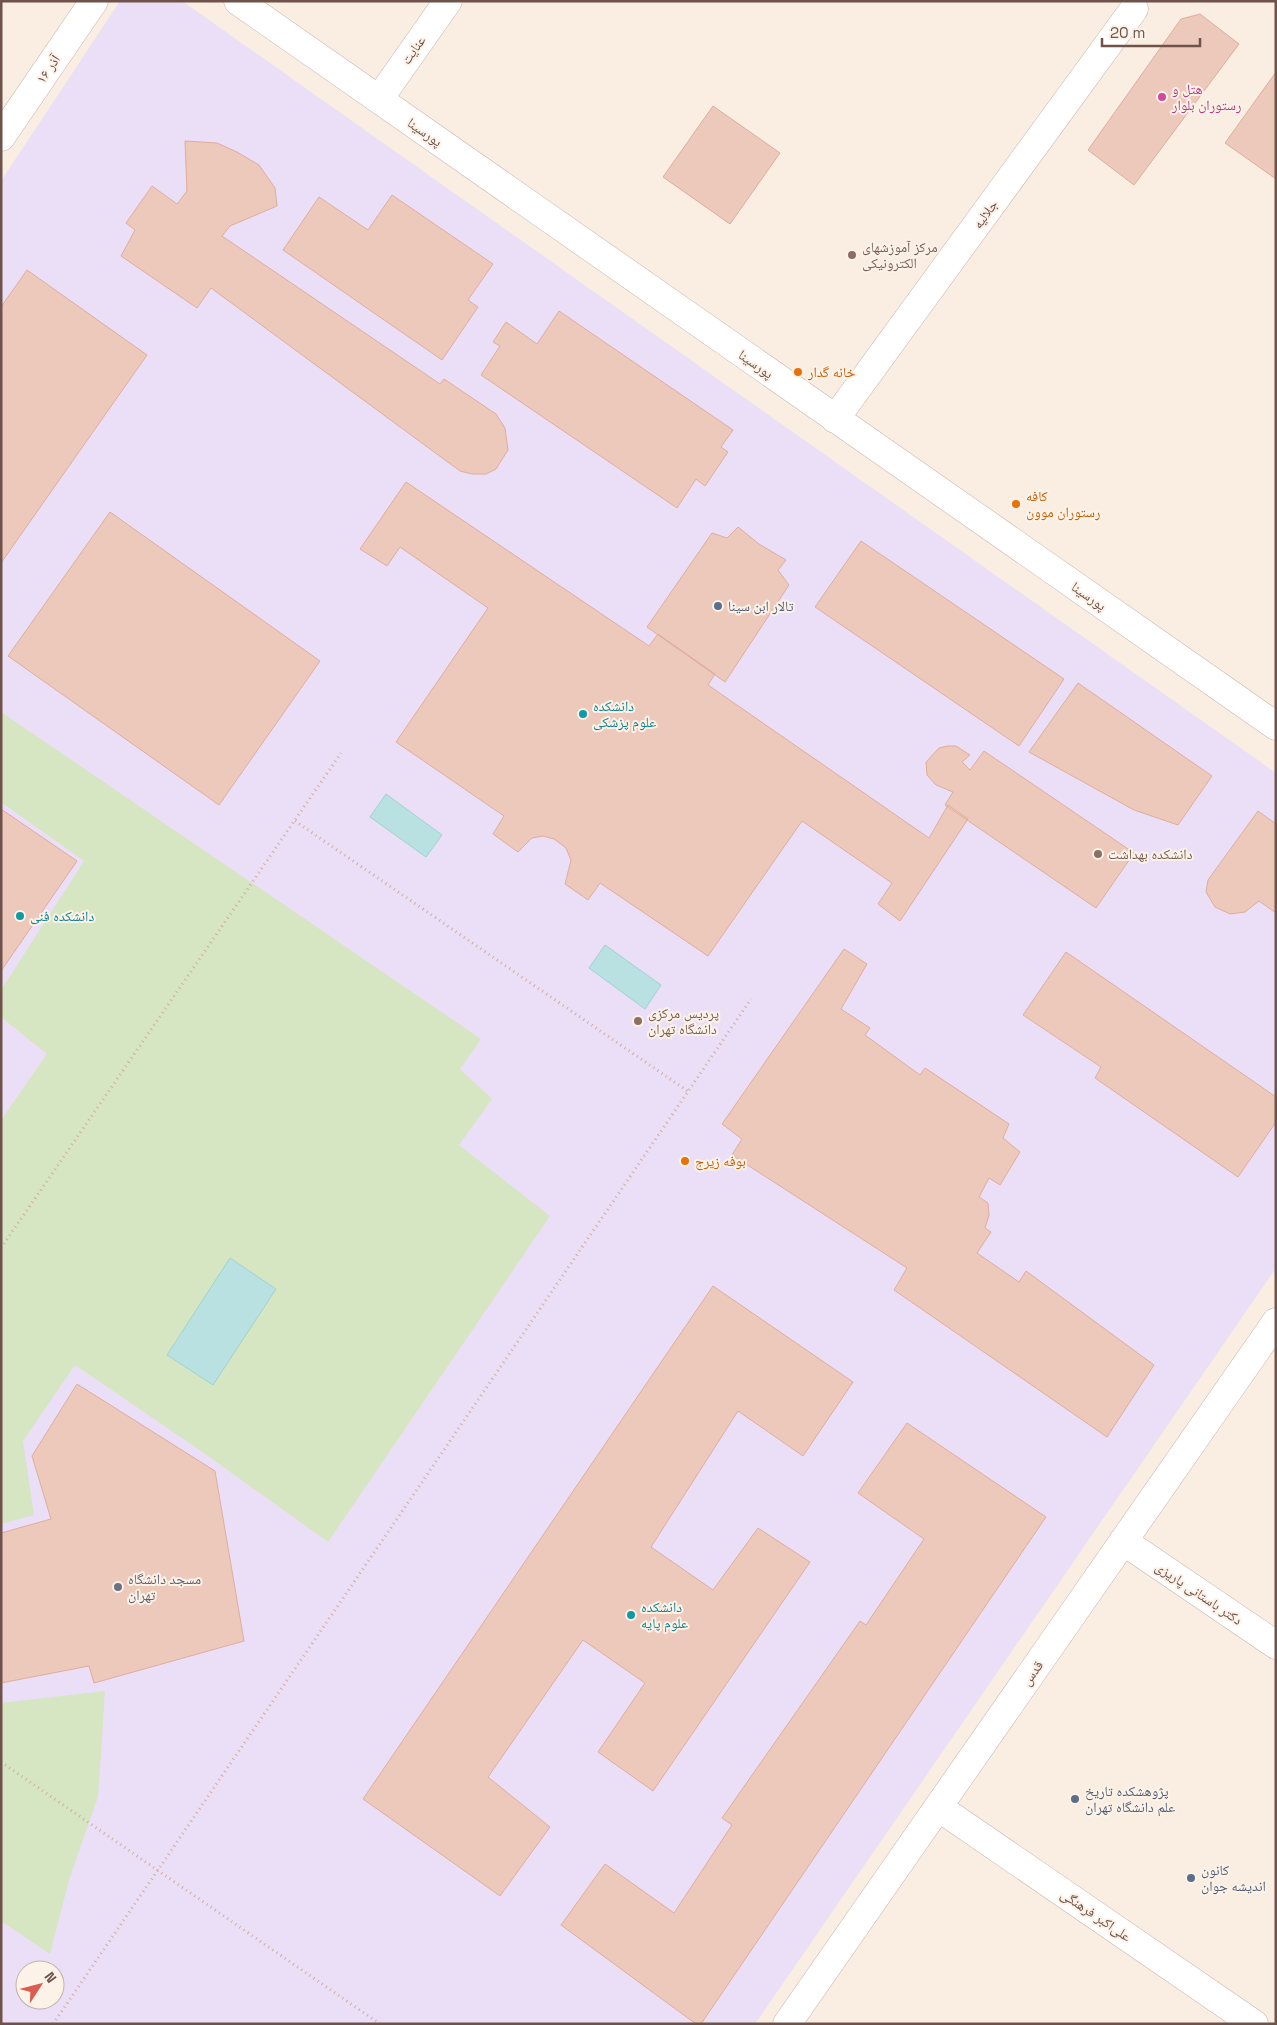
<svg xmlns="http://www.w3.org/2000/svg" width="1277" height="2025" font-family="'Space Grotesk','Noto Naskh Arabic',sans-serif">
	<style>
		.education { fill: #eadff6; fill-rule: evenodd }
		.green { fill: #d6e6c2 }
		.water { fill: #b9e1e1; stroke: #a0d1d2 }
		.building { fill: #edc9bc; stroke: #dead9e }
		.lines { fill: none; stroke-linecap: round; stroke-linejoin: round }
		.minor-casing { stroke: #c9b4aa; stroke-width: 29 }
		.path { stroke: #d1aca0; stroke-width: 3; stroke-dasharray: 1 4; stroke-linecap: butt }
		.minor { stroke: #fff; stroke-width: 28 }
		.hotel-dot { fill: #d1479c; stroke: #fdf2e8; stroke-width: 2 }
		.education-dot { fill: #8d6e63; stroke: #fdf2e8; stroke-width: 2 }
		.food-dot { fill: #e8710a; stroke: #fdf2e8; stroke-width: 2 }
		.service-dot { fill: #5c6f8a; stroke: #fdf2e8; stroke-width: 2 }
		.culture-dot { fill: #0f9aa8; stroke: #fdf2e8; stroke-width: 2 }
		.worship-dot { fill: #6b7280; stroke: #fdf2e8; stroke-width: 2 }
		.labels { text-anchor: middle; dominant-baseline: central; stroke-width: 4; stroke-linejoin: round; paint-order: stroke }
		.street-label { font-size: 14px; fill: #6f534b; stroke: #fdf2e8 }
		.hotel-label { font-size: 14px; fill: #b23c85; stroke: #fdf2e8; text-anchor: start }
		.education-label { font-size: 14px; fill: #785e54; stroke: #fdf2e8; text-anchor: start }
		.food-label { font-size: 14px; fill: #c56008; stroke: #fdf2e8; text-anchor: start }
		.service-label { font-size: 14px; fill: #4e5e75; stroke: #fdf2e8; text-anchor: start }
		.culture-label { font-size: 14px; fill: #0d838f; stroke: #fdf2e8; text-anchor: start }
		.worship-label { font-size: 14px; fill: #5b616d; stroke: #fdf2e8; text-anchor: start }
	</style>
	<rect width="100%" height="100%" fill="#faede2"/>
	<path class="education" d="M120,1H182L1276,773V1268L755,2024H1V181ZM25,1970H55V2000H25Z"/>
	<path class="green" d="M1,712L481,1039L460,1069L492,1099L459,1145L550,1216L328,1542L201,1451L75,1365L23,1441L34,1515L1,1524V1120L47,1054L1,1017V990L84,861L1,802Z
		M105,1691L98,1797L69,1880L50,1954L1,1921V1703Z"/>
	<path class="water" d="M386,794L442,835L426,857L370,817Z
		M605,945L661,985L645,1009L589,968Z
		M230,1258L276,1289L213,1385L167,1355Z"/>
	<path class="building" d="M1200,14L1239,44L1134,185L1088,150L1181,19Z
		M1276,72V179L1225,143Z
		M713,106L780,153L730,224L663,177Z
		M185,141L217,143L237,152L259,165L275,188L277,206L230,226L222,236L440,384L444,379L496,414L505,428L508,450L496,469L486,474H472L460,471L211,288L197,308L121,256L135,230L126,223L152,186L177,204L187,191Z
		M392,195L493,264L468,300L478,307L442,360L283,250L319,197L368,230Z
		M27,270L147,355L1,563V307Z
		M559,311L733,430L721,447L728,452L705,486L696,479L677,508L481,375L500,346L493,342L506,322L537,344Z
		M406,482L649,646L658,634L715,674L708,685L929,838L948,805L968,819L900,921L878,904L892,883L802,821L708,956L600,883L588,900L565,884L571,860L566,848L554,839L543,836L532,838L518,852L493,834L504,816L396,742L488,608L400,547L387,566L360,549Z
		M110,512L320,661L219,805L8,656Z
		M738,527L759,544L786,560L778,570L789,585L725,682L647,627L712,533L727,538Z
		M861,541L1064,679L1019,746L815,607Z
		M1078,683L1212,776L1178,825L1134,810L1029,752Z
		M947,746H956L970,755L962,762L970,770L984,751L1134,853L1096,908L945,805L953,792L936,785L927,775L926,762L939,748Z
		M1,809L77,861L1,971Z
		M1258,811L1276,824V913L1259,901L1245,912L1230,914L1215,907L1206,892L1208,880Z
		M844,949L867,964L841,1009L870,1028L865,1035L920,1075L925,1068L1009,1124L1003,1138L1020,1152L1000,1185L989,1178L979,1197L988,1203L989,1215L985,1228L991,1232L977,1253L1019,1282L1026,1271L1154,1365L1107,1437L894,1290L907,1268L732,1155L742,1139L722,1124Z
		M1066,952L1276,1097V1122L1238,1177L1095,1078L1101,1067L1023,1015Z
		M713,1286L853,1382L803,1456L738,1411L651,1547L713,1590L758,1528L810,1562L653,1791L598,1752L645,1683L583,1640L488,1777L550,1827L500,1896L363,1799Z
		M77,1384L215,1471L244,1641L94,1683L89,1666L1,1683V1533L51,1519L32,1456Z
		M907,1423L1046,1517L701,2024H696L561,1925L605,1864L674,1913L732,1825L722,1818L860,1621L866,1625L924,1539L858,1493Z"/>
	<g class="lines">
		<g class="minor-casing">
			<path id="minor" d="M238,1L1276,726
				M379,99L448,1
				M1,137L94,1
				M835,419L1134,9
				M1123,1541L1276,1645
				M938,1807L1254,2024
				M787,2024L1276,1322"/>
		</g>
		<path class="path" d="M295,821L689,1092
			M1,1248L341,753
			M1,1762L380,2024
			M53,2024L751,999"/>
		<use href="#minor" class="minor"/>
	</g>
	<circle class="hotel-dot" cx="1162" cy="97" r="5"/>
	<g class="education-dot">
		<circle cx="852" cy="255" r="5"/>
		<circle cx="1098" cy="854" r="5"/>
		<circle cx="638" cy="1021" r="5"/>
	</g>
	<g class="food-dot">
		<circle cx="798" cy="372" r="5"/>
		<circle cx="1016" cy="504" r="5"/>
		<circle cx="685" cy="1161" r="5"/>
	</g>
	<g class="service-dot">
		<circle cx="718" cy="606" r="5"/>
		<circle cx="1075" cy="1799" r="5"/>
		<circle cx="1191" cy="1878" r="5"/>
	</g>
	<g class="culture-dot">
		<circle cx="583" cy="714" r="5"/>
		<circle cx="20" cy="916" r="5"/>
		<circle cx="631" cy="1615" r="5"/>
	</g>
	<circle class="worship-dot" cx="118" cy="1587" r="5"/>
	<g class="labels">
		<g class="street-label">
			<text transform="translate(413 50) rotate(-55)">عنایت</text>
			<text transform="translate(48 69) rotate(-56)">۱۶ آذر</text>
			<text transform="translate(425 132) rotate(35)">پورسینا</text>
			<text transform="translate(985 214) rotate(-54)">جلالیه</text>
			<text transform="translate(756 364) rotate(35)">پورسینا</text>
			<text transform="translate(1089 596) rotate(35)">پورسینا</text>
			<text transform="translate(1199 1593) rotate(34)">دکتر باستانی پاریزی</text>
			<text transform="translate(1032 1673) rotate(-55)">قدس</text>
			<text transform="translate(1096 1915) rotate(34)">علی‌اکبر فرهنگی</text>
		</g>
		<g class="hotel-label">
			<text x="1172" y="89">هتل و<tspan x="1172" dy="16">رستوران بلوار</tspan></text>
		</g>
		<g class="education-label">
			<text x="862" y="247">مرکز آموزشهای<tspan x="862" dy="16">الکترونیکی</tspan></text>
			<text x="1108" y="854">دانشکده بهداشت</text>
			<text x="648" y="1013">پردیس مرکزی<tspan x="648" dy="16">دانشگاه‌ تهران</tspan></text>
		</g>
		<g class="food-label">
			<text x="808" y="372">خانه گدار</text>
			<text x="1026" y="496">کافه<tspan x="1026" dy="16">رستوران موون</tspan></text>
			<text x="695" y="1161">بوفه زیرج</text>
		</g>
		<g class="service-label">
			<text x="728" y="606">تالار ابن سینا</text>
			<text x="1085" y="1791">پژوهشکده تاریخ<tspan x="1085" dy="16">علم دانشگاه تهران</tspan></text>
			<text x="1201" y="1870">کانون<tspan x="1201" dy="16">اندیشه جوان</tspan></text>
		</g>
		<g class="culture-label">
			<text x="593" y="706">دانشکده<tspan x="593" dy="16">علوم پزشکی</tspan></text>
			<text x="30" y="916">دانشکده فنی</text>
			<text x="641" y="1607">دانشکده<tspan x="641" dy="16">علوم پایه</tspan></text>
		</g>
		<g class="worship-label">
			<text x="128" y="1579">مسجد دانشگاه<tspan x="128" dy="16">تهران</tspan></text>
		</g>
	</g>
	<rect width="1277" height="2025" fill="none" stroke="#6f534b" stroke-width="5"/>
	<g transform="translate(40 1985) rotate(54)"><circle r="24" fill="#fdf2e8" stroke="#c4b2a9"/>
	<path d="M0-4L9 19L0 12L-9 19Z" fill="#db5c50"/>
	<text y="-8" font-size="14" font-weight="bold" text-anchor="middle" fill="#6f534b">N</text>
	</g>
	<path d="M1102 38v8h98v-8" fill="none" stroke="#6f534b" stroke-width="2.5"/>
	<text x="1110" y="38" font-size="15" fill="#6f534b" stroke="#fdf2e8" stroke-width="4" paint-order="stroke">20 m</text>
</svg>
